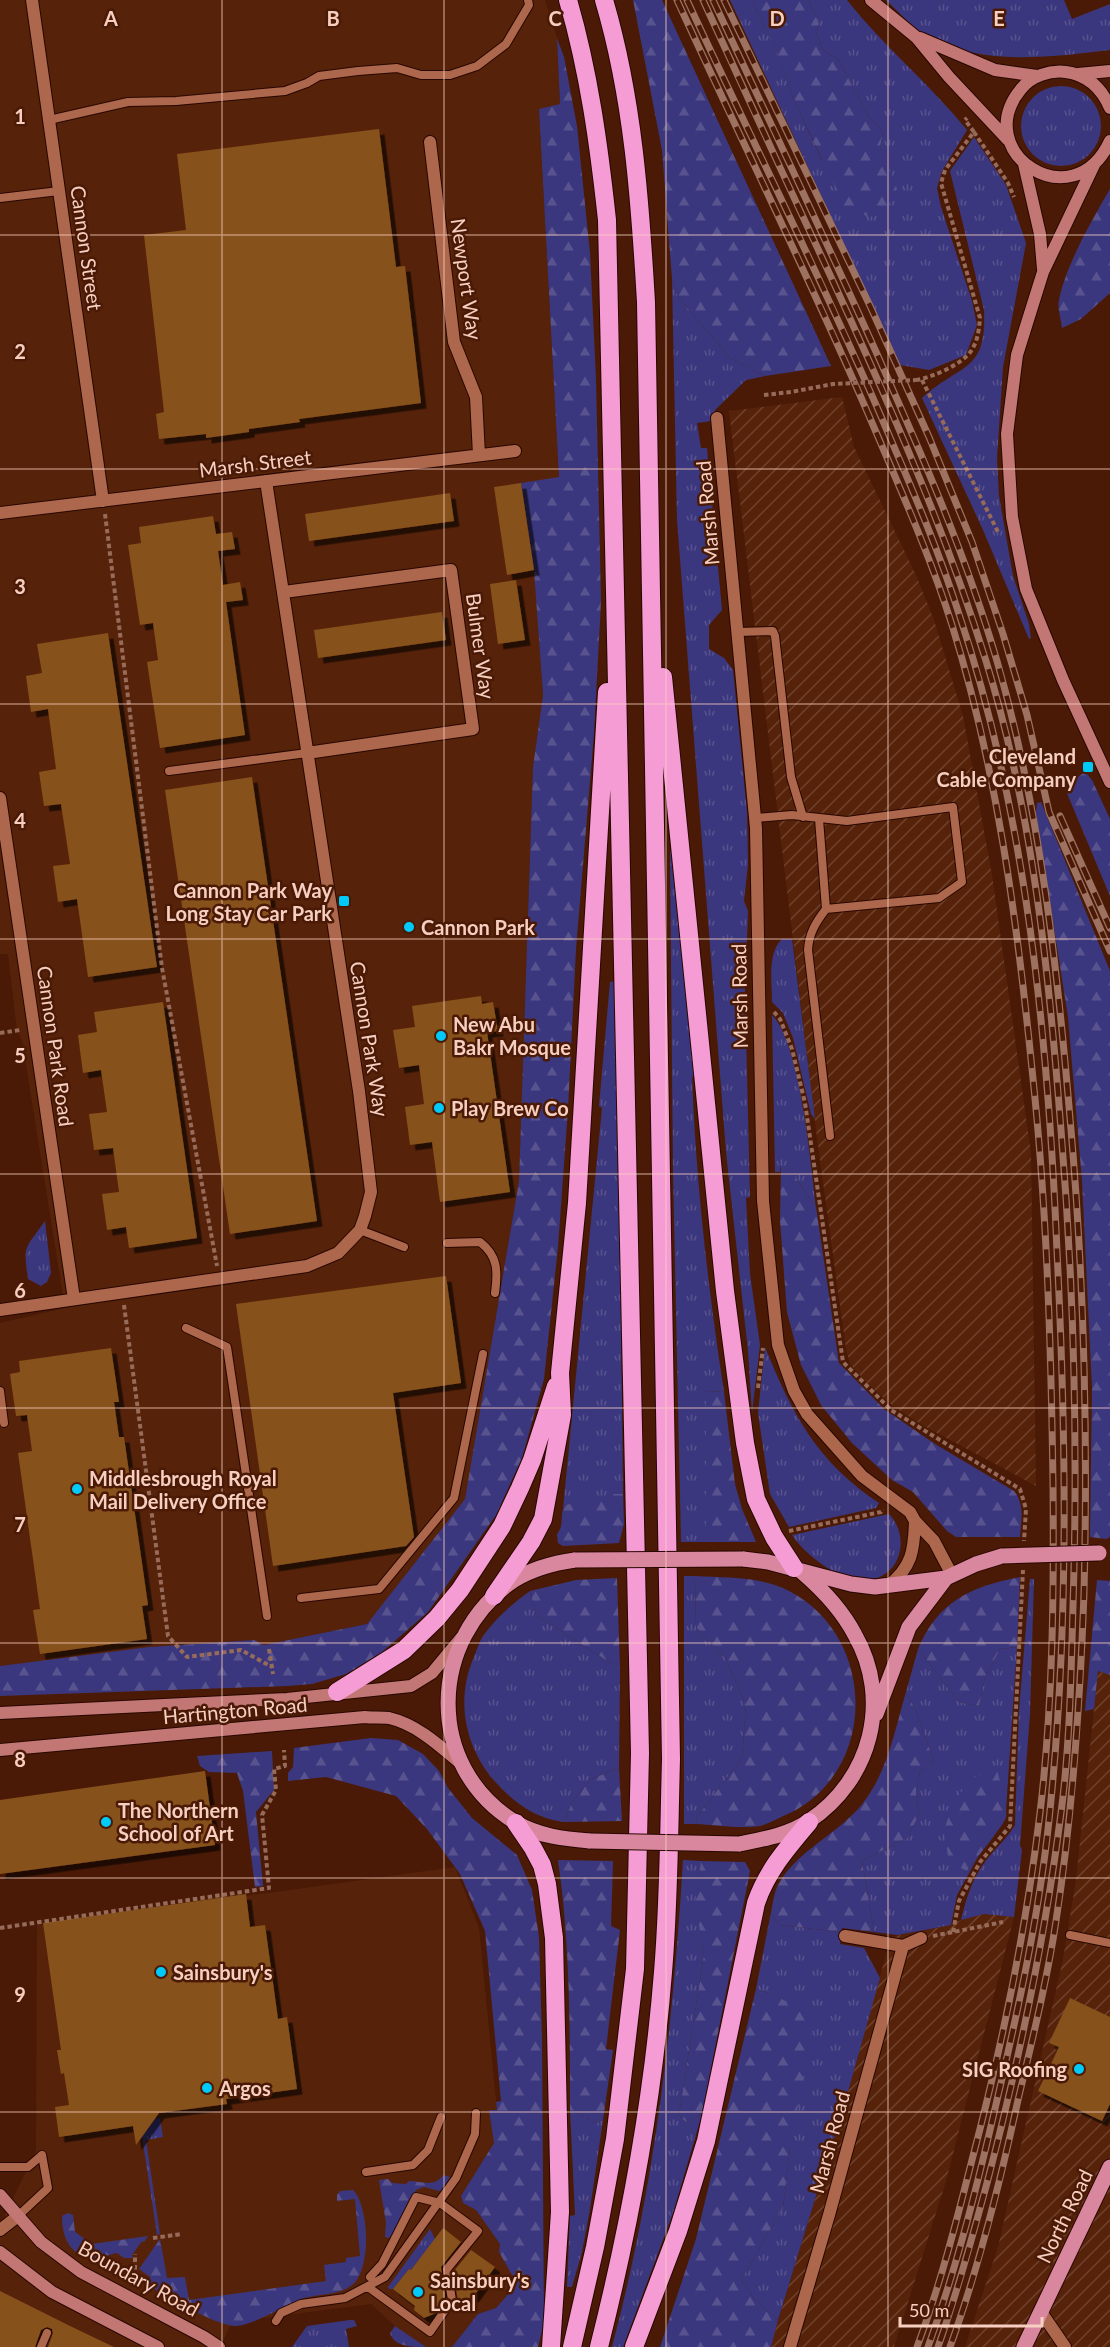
<svg xmlns="http://www.w3.org/2000/svg" width="1110" height="2347" font-family="Lato,sans-serif">
	<style>
		.built { fill: #57220a }
		.industrial { fill: url(#industrial-furrows) }
		.grass { fill: url(#grass-tufts) }
		.forest { fill: url(#forest-firs) }
		.building { fill: #87511b; filter: url(#shadow) }
		.lines { fill: none; stroke-linecap: round; stroke-linejoin: round }
		.lane-casing { stroke: #280700; stroke-width: 10 }
		.street-casing { stroke: #280700; stroke-width: 14 }
		.secondary-casing { stroke: #280700; stroke-width: 14 }
		.primary-casing { stroke: #280700; stroke-width: 17 }
		.highway-casing { stroke: #280700; stroke-width: 20 }
		.path { stroke: #976b59; stroke-width: 4; stroke-dasharray: 4.5 3; stroke-linecap: butt }
		.lane { stroke: #ac674c; stroke-width: 8 }
		.street { stroke: #ac674c; stroke-width: 12 }
		.secondary { stroke: #c27775; stroke-width: 12 }
		.primary { stroke: #d8879e; stroke-width: 15 }
		.highway { stroke: #f69cd5; stroke-width: 18 }
		.rail-casing { stroke: #9e7260; stroke-width: 7 }
		.rail { stroke: #4a1a06; stroke-width: 4.5; stroke-dasharray: 14; stroke-linecap: butt }
		.primary-bridge-casing { stroke: #280700; stroke-width: 17; stroke-linecap: butt }
		.path-bridge { stroke: #976b59; stroke-width: 4; stroke-dasharray: 4.5 3; stroke-linecap: butt }
		.primary-bridge { stroke: #d8879e; stroke-width: 15 }
		.grid { fill: none; stroke: #f7cfc0; stroke-width: 1.5; stroke-opacity: 0.55 }
		.poi-dot { fill: #00cbf8; stroke: #4a1a06; stroke-width: 2 }
		.labels { text-anchor: middle; dominant-baseline: central; stroke-width: 5; stroke-linejoin: round; paint-order: stroke }
		.street-label { font-size: 20px; fill: #f7cfc0; stroke: #4a1a06 }
		.poi-label { font-size: 20px; font-weight: bold; fill: #f7cfc0; stroke: #4a1a06; text-anchor: start }
		.grid-label { font-size: 20px; text-anchor: middle; font-weight: bold; fill: #f7cfc0; stroke: #4a1a06; stroke-width: 5; stroke-linejoin: round; paint-order: stroke }
	</style>
	<defs>
		<pattern id="industrial-furrows" width="10" height="10" patternUnits="userSpaceOnUse" patternTransform="scale(1.5)"><rect width="10" height="10" fill="#57220a"/><path d="M-1 1l2-2M0 10L10 0M9 11l2-2" fill="none" stroke="#70412c"/></pattern>
		<pattern id="grass-tufts" width="24" height="20" patternUnits="userSpaceOnUse" patternTransform="scale(1.5)"><rect width="24" height="20" fill="#3b377e"/><path d="M3 7l-1-3M5 7V3M7 7l1-3M15 17l-1-3M17 17v-4M19 17l1-3" fill="none" stroke="#58538e"/></pattern>
		<pattern id="forest-firs" width="22" height="20" patternUnits="userSpaceOnUse" patternTransform="scale(1.5)"><rect width="22" height="20" fill="#3b377e"/><path d="M5 1l3.5 6h-7zM16 11l3.5 6h-7z" fill="#58538e"/></pattern>
		<filter id="shadow"><feDropShadow dx="5.5" dy="5.5" stdDeviation="0" flood-color="#0009"/></filter>
	</defs>
	<rect width="100%" height="100%" fill="#4a1a06"/>
	<path class="built" d="M0,0H545L557,38L560,104L539,109L559,478L521,484L534,571L543,695L533,767L519,1181L465,1499L367,1624L264,1645L254,1640L149,1647L0,1666V1323L65,1308L22,1040L17,1031L8,954H0Z
		M455,1867L479,1928L497,2110H489L494,2143L461,2196L463,2203L476,2210L500,2244L499,2252L512,2275L511,2291L496,2308L478,2314L452,2347H426L395,2326L371,2304L232,2322L220,2347H0V2225L36,2151L37,1925Z"/>
	<path class="industrial" d="M842,397L854,447L916,575L934,620L963,716L992,875L1031,1153L1036,1486L924,1426L894,1407L864,1380L850,1364L846,1349L818,1146L729,411Z
		M1098,1671L1110,1675V2347H965L998,2247L1063,1959L1076,1880Z
		M984,1914L1014,1917L946,2181L894,2347H770L849,2088L891,1937L951,1925L961,1920Z"/>
	<path class="grass" d="M730,0H751L779,56L793,98L822,160L887,167L880,147L883,132L868,116L839,60L823,50L816,34L819,24L809,0H847C884,47 930,84 967,130L942,171L937,188L941,207L972,301L977,325L966,355L929,370L900,365Z
		M886,0H1064L1072,19L1110,4V50C1050,57 983,67 928,36C912,28 899,12 886,0Z
		M1021 126a40 40 0 1 1 80 0a40 40 0 1 1-80 0Z
		M974,137L1006,185L1026,243L1003,367L997,458L999,496L1013,576L1029,624L1031,638L1029,639L983,530L922,398C961,363 987,373 984,310L950,171Z
		M672,279L678,297L730,358L765,376L746,380L715,410L712,421L697,423L701,448H707L722,610L709,625V649L724,658L733,670L747,812L748,864L744,901L748,911L745,991L750,1197L746,1198L750,1274L760,1345L752,1413L748,1351L726,1152L677,520Z
		M670,852H677L694,1076L692,1077C696,1183 708,1287 724,1392L706,1391V1542H681L673,1171Z
		M782,939H792L815,1119L811,1114L793,1038L783,1013L772,1002C772,982 767,953 782,939Z
		M617,981L623,1494L565,1505L563,1509L602,1108L599,1106L610,982Z
		M772,1015C800,1042 811,1165 816,1207L792,1172L781,1165L780,1172H775Z
		M45,1221L51,1273L47,1282L41,1286L28,1279C23,1245 25,1249 45,1221Z
		M765,1347C792,1414 817,1462 879,1503L876,1508L789,1527L770,1494L758,1413Z
		M889,1514C911,1537 901,1578 866,1580C840,1582 805,1555 792,1535Z
		M684,1576H695L696,1627L726,1659L746,1705L742,1758L697,1817L696,1824H684Z
		M1030,1579H1034L1030,1714L1020,1845L1022,1850L1014,1917L984,1914L961,1920C967,1894 975,1871 994,1851C1002,1842 1009,1835 1015,1825L1019,1710Z
		M530,1591L536,1615L620,1669L619,1768L591,1779L572,1802L564,1822C537,1818 520,1807 501,1788C466,1753 454,1702 474,1657C477,1650 479,1642 483,1636C496,1618 512,1604 530,1591Z
		M1017,1647L1006,1810L1004,1807L967,1871L979,1855L957,1895L951,1925L898,1935L874,1932L862,1861L907,1838L919,1815L916,1792L920,1771L934,1762L916,1711L906,1692L918,1649L959,1702L979,1706L985,1677L1000,1649Z
		M683,1860L701,1861L696,1902L704,1954L679,2115L686,2122L702,2114L673,2213L623,2347H612C655,2185 673,2027 683,1860Z
		M771,1912L779,1925L841,1932L840,1944L864,1948L880,1978L849,2088L778,2320L755,2300L741,2280L783,2208L790,2148L772,1994L756,1989Z
		M570,2110L596,2123L603,2120L590,2209L582,2252L572,2287H567L570,2216L575,2215Z
		M160,2118L163,2137L146,2140L160,2234L157,2235L142,2136L155,2119Z
		M430,2229L435,2239L411,2270L409,2269L393,2289H389L388,2287Z
		M350,2320H354L357,2326L346,2329L349,2347H292L307,2326Z"/>
	<path class="forest" d="M633,0H662L831,366L765,376L730,358L678,297L672,279L662,150Z
		M751,0H809L819,24L816,34L823,50L839,60L868,116L883,132L880,147L897,189L889,204L871,217L846,210L793,98L778,54Z
		M557,38L564,57L577,126L590,253L596,379L601,602L594,733L576,949L568,1109L558,1247L544,1379L522,1458L496,1515L428,1612L382,1652L346,1674L312,1684L287,1686L0,1696V1666L149,1647L254,1640L264,1645L367,1624L465,1499L519,1181L533,767L543,695L534,571L521,483L559,477L539,109L560,104Z
		M1110,189V293L1081,319L1062,328C1061,319 1057,308 1059,300C1066,265 1092,220 1110,189Z
		M1085,772L1092,780L1110,819V896L1064,786Z
		M1041,802L1110,971V1537L1106,1539L1090,1537L1092,1388L1082,1181L1068,1017L1036,813L1037,803Z
		M781,1164L792,1172L816,1207L839,1363L884,1409L935,1444L1014,1491C1025,1504 1021,1521 1020,1537H956L947,1531L913,1492L892,1480L852,1443L821,1405L801,1365L787,1312L780,1221Z
		M706,1391L724,1392L735,1484L742,1509L756,1542H706Z
		M613,1494H623L624,1524L619,1543L563,1546L558,1543L557,1534C565,1525 559,1514 565,1505Z
		M695,1576C727,1578 760,1576 789,1591C880,1638 878,1779 781,1817C775,1820 767,1824 760,1826C743,1829 714,1825 696,1824L697,1817L742,1758L746,1705L726,1659L696,1627Z
		M1020,1577L1017,1647L1000,1649L985,1677L979,1706L959,1702L918,1649C938,1601 972,1586 1020,1577Z
		M617,1578L620,1669L536,1615L530,1591L576,1580Z
		M1097,1580L1110,1581V1675L1098,1671L1094,1709L1085,1711Z
		M906,1692L916,1711L934,1762L920,1771L916,1792L919,1815L907,1838L862,1861L874,1932L842,1928L841,1932L779,1925L771,1912C773,1903 774,1893 778,1885C797,1850 839,1834 863,1803C888,1771 895,1729 906,1692Z
		M371,1738L398,1740L423,1754L439,1771L448,1788L472,1818L517,1855L532,1890L539,1937L542,2039L544,2322L538,2347H452L478,2314L496,2308L511,2291L512,2275L499,2252L500,2244L476,2210L463,2203L461,2196L494,2143L489,2110H497L496,2102L501,2101L485,1931L460,1874L427,1829L396,1796L326,1777L288,1781V1773L293,1767L294,1748Z
		M272,1751L274,1790L256,1812L263,1886L255,1887L243,1791L237,1773L209,1772L200,1766L197,1756Z
		M619,1768L622,1821L564,1822L572,1802L591,1779Z
		M997,1770C1000,1782 1008,1806 1006,1817C1005,1824 974,1861 967,1871L949,1862L944,1830L955,1799L976,1776Z
		M558,1860L613,1861L611,1926L620,1930L606,2049L613,2050L603,2120L596,2123L570,2110C570,2026 570,1942 558,1860Z
		M701,1861L745,1862L750,1871L702,2114L686,2122L679,2115L704,1954L695,1902Z
		M756,1989L772,1994L802,2010L813,2026L790,2148L783,2208L741,2280L755,2300L778,2320L771,2347H660L696,2239Z
		M443,2175L450,2177L443,2192L424,2187L416,2190L391,2238L385,2237L386,2223L379,2180L388,2179L392,2183L406,2184L409,2181C422,2181 435,2188 443,2175Z
		M353,2190C369,2206 372,2269 352,2285C340,2295 319,2294 304,2298C285,2305 254,2325 236,2326C216,2326 171,2298 152,2288L150,2277L139,2269L160,2239L167,2278L185,2277L189,2300L326,2281L324,2265L346,2262V2258L360,2256L355,2199L337,2201V2195L340,2191Z
		M68,2213L73,2215L75,2232L92,2244L148,2236L144,2242L142,2241L132,2255L133,2258H124L117,2253C110,2254 101,2259 93,2258C69,2256 62,2236 62,2216Z
		M395,2326L426,2347C412,2347 394,2347 390,2333Z"/>
	<path class="building" d="M379,129L396,267L405,266L421,403L299,419L300,422L249,429V432L206,438V434L159,439L156,414L164,412L144,235L186,230L177,154Z
		M521,483L534,570L507,575L494,487Z
		M450,493L454,521L309,541L305,514Z
		M213,516L216,534L232,532L235,549L218,551L223,585L240,582L243,600L226,602L245,735L160,748L147,662L158,660L153,623L140,625L128,545L141,543L139,527Z
		M516,580L525,640L498,644L490,584Z
		M442,612L446,640L318,658L314,630Z
		M108,633L157,967L88,977L77,899L58,902L53,866L70,864L61,804L44,806L39,772L56,769L48,709L31,712L26,676L42,673L37,644Z
		M252,777L317,1221L230,1234L165,790Z
		M481,996L482,1004L493,1002L498,1031L487,1032L510,1192L440,1202L432,1142L410,1145L405,1107L424,1104L419,1065L399,1068L393,1030L415,1027L412,1006Z
		M163,1002L197,1238L129,1248L126,1227L107,1230L102,1194L119,1192L113,1148L94,1150L89,1114L107,1112L101,1070L83,1073L78,1035L97,1032L94,1012Z
		M446,1276L461,1383L393,1393L414,1537L406,1546L273,1566L236,1304Z
		M111,1348L119,1402H114L119,1437H124L148,1605L142,1606L147,1639L40,1654L33,1610L40,1609L18,1453L32,1451L27,1415L16,1416L10,1374L20,1372L19,1361Z
		M205,1771L215,1845L0,1874V1800Z
		M246,1894L250,1927L265,1925L278,2019L287,2017L297,2089L226,2099L227,2104L159,2113L136,2145L133,2126L59,2137L55,2107L69,2105L64,2073L61,2074L57,2050H61L43,1923Z
		M1070,1998L1110,2017V2104L1102,2121L1038,2091L1059,2047L1049,2043Z
		M443,2228L461,2242L441,2267L445,2298L436,2313L424,2318L414,2310L415,2306L393,2289L409,2269L411,2270Z
		M471,2250L495,2267L474,2296L458,2303L454,2271Z
		M0,2291L70,2326L114,2347H48L53,2333L52,2329L47,2327L41,2330L35,2347H0Z"/>
	<g class="lines">
		<g class="lane-casing">
			<path id="lane" d="M49,120L128,102L176,101L285,91L307,83L319,76L358,71L397,68L421,75H450L477,66L506,44L529,5L528,0
				M0,198L59,191
				M738,632L773,631L775,636L791,777L803,817
				M169,771L307,753
				M756,818L792,815L847,821L953,807L962,882L939,898L826,909L819,819
				M826,909C816,922 809,933 808,950L830,1136
				M360,1230L404,1247
				M447,1243L480,1242C498,1256 498,1271 495,1293
				M186,1328L227,1347L267,1616
				M0,1391L4,1423
				M301,1598L379,1589L454,1498L483,1354
				M1070,1935L1110,1943
				M0,2167H28L42,2155
				M366,2172L413,2165L428,2150L441,2117
				M18,2216L48,2188L42,2155
				M368,2287L430,2332L452,2300L447,2269L478,2231L440,2203L416,2197L382,2264L370,2277
				M276,2321L281,2313L301,2304L345,2298L385,2277L456,2178L475,2134L476,2113
				M41,2347L47,2333"/>
		</g>
		<g class="street-casing">
			<path id="street" d="M32,0L103,501
				M430,142L454,342L476,397L479,455
				M717,418L756,828L763,1201L778,1345L794,1391L807,1414L862,1476L910,1512L915,1521L934,1541L952,1575
				M0,513L515,451
				M284,592L451,570L473,729L307,753
				M0,798L74,1299
				M0,1310L307,1266L338,1253L360,1230L365,1216L371,1192L359,1091L266,481
				M888,1586C912,1567 914,1551 915,1521
				M845,1936L903,1946L921,1938
				M0,2230L18,2216
				M1041,2312L1065,2347
				M790,2347L829,2215L903,1946"/>
		</g>
		<g class="secondary-casing">
			<path id="secondary" d="M871,0L916,37L949,77L1008,140
				M920,38L995,70L1037,76
				M1078,74L1110,71
				M1110,108C1102,89 1088,75 1066,72C1050,70 1031,76 1021,89C969,152 1073,221 1110,141
				M1024,164L1040,234L1043,269
				M1094,165L1043,272L1017,355L1007,434L1012,517L1026,589L1063,680L1110,782
				M0,1713L287,1699L411,1686L432,1673L461,1638
				M0,1750L365,1717C372,1718 381,1717 389,1718C416,1724 439,1745 460,1763
				M0,2195L41,2242L81,2272L204,2337L219,2347
				M0,2252L52,2292L158,2347"/>
		</g>
		<g class="primary-casing">
			<path id="primary" d="M743,1559L768,1562L851,1584L875,1587L946,1578L976,1564L1002,1556
				M575,1560C554,1563 532,1569 514,1580C428,1639 424,1766 515,1822C537,1836 565,1839 590,1841
				M876,1714L909,1627L946,1578
				M739,1844C763,1839 789,1835 809,1821C871,1780 892,1700 855,1635C842,1610 823,1590 802,1572
				M1024,2347L1110,2167"/>
		</g>
		<g class="highway-casing">
			<path id="highway" d="M568,0C589,72 599,146 607,220L640,1753L635,1969L615,2139L595,2247L572,2347
				M663,677L725,1291L745,1443L756,1499L774,1537L794,1568
				M494,1596L531,1542L543,1519L562,1415L560,1373L577,1203L607,692
				M337,1692L404,1650L437,1618L460,1590L502,1526L520,1488L532,1460L556,1386
				M516,1823L533,1848L542,1865L547,1884L554,1938L560,2212L551,2347
				M599,2347C630,2224 653,2099 663,1972C669,1902 669,1830 671,1759L646,302C640,200 633,98 604,0
				M634,2347L678,2231L706,2141L756,1903C767,1871 787,1848 809,1822"/>
		</g>
		<path class="path" d="M974,132L1008,183L1014,197
			M916,380C931,378 963,364 971,351C978,341 979,329 980,318L941,183L945,170L974,132L965,120L967,118
			M922,380L998,532
			M105,514L162,968L217,1266
			M774,1012L780,1019L792,1049L805,1103L843,1362L891,1410L1020,1489L1026,1509L1024,1541
			M0,1033L20,1030
			M124,1305L168,1636L187,1657L241,1650L272,1667
			M758,1388L763,1348
			M789,1531L881,1512L883,1509
			M269,1649L273,1674
			M0,1928L269,1888L262,1815L276,1790L274,1769L285,1766L284,1750
			M953,1932L959,1901L980,1862L1010,1826L1023,1570
			M933,1936L1003,1922
			M153,2238L182,2234
			M132,2284L135,2277V2254"/>
		<use href="#lane" class="lane"/>
		<use href="#street" class="street"/>
		<use href="#secondary" class="secondary"/>
		<use href="#primary" class="primary"/>
		<use href="#highway" class="highway"/>
		<g class="rail-casing">
			<path id="rail" d="M677,0C743,144 814,287 876,432C903,495 932,561 952,625C997,769 1017,920 1032,1069C1047,1207 1051,1345 1053,1483C1054,1593 1053,1704 1040,1813C1026,1930 1002,2046 972,2160C956,2223 940,2286 917,2347
				M687,0C752,141 822,279 883,421C910,484 938,548 959,614C1027,818 1048,1038 1057,1251C1066,1434 1069,1618 1051,1800C1042,1901 1020,2002 997,2100C978,2183 957,2267 928,2347
				M703,0C745,92 788,185 831,277C889,403 945,529 986,661C1033,813 1049,973 1061,1130C1074,1288 1078,1447 1073,1606C1071,1675 1070,1744 1061,1813C1045,1938 1019,2061 987,2183C972,2238 957,2294 938,2347
				M713,0C768,118 824,236 877,354C922,455 966,555 997,661C1040,810 1057,964 1070,1118C1084,1276 1088,1435 1084,1593C1080,1703 1073,1812 1056,1921C1047,1981 1032,2041 1018,2100C1000,2183 979,2267 950,2347
				M724,0L871,308L929,437L972,542L1003,634L1027,715L1049,812L1110,951
				M1060,816L1110,928"/>
		</g>
		<use href="#rail" class="rail"/>
		<g class="primary-bridge-casing">
			<path id="primary-bridge" d="M1002,1556L1099,1553
				M575,1560L743,1559
				M590,1841L739,1844"/>
		</g>
		<path class="path-bridge" d="M764,395L791,392L833,384L916,380"/>
		<use href="#primary-bridge" class="primary-bridge"/>
	</g>
	<path class="grid" d="M222,0V2347M444,0V2347M666,0V2347M888,0V2347M0,235H1110M0,469H1110M0,704H1110M0,939H1110M0,1174H1110M0,1408H1110M0,1643H1110M0,1878H1110M0,2112H1110"/>
	<g class="poi-dot">
		<rect x="1082" y="761" width="12" height="12" rx="3"/>
		<rect x="338" y="895" width="12" height="12" rx="3"/>
		<circle cx="409" cy="927" r="6"/>
		<circle cx="441" cy="1036" r="6"/>
		<circle cx="439" cy="1108" r="6"/>
		<circle cx="77" cy="1489" r="6"/>
		<circle cx="106" cy="1822" r="6"/>
		<circle cx="161" cy="1972" r="6"/>
		<circle cx="1079" cy="2069" r="6"/>
		<circle cx="207" cy="2088" r="6"/>
		<circle cx="418" cy="2292" r="6"/>
	</g>
	<g class="labels">
		<g class="street-label">
			<text transform="translate(87 248) rotate(82)">Cannon Street</text>
			<text transform="translate(467 279) rotate(82)">Newport Way</text>
			<text transform="translate(255 463) rotate(-7)">Marsh Street</text>
			<text transform="translate(707 513) rotate(-95)">Marsh Road</text>
			<text transform="translate(481 646) rotate(82)">Bulmer Way</text>
			<text transform="translate(739 996) rotate(-91)">Marsh Road</text>
			<text transform="translate(370 1039) rotate(81)">Cannon Park Way</text>
			<text transform="translate(56 1046) rotate(82)">Cannon Park Road</text>
			<text transform="translate(235 1710) rotate(-5)">Hartington Road</text>
			<text transform="translate(829 2142) rotate(-75)">Marsh Road</text>
			<text transform="translate(1064 2216) rotate(-64)">North Road</text>
			<text transform="translate(139 2278) rotate(29)">Boundary Road</text>
		</g>
		<g class="poi-label">
			<text x="1076" y="756" text-anchor="end">Cleveland<tspan x="1076" dy="23">Cable Company</tspan></text>
			<text x="332" y="890" text-anchor="end">Cannon Park Way<tspan x="332" dy="23">Long Stay Car Park</tspan></text>
			<text x="421" y="927">Cannon Park</text>
			<text x="453" y="1024">New Abu<tspan x="453" dy="23">Bakr Mosque</tspan></text>
			<text x="451" y="1108">Play Brew Co</text>
			<text x="89" y="1478">Middlesbrough Royal<tspan x="89" dy="23">Mail Delivery Office</tspan></text>
			<text x="118" y="1810">The Northern<tspan x="118" dy="23">School of Art</tspan></text>
			<text x="173" y="1972">Sainsbury's</text>
			<text x="1067" y="2069" text-anchor="end">SIG Roofing</text>
			<text x="219" y="2088">Argos</text>
			<text x="430" y="2280">Sainsbury's<tspan x="430" dy="23">Local</tspan></text>
		</g>
	</g>
	<g class="grid-label">
		<text x="111" y="26">A</text>
		<text x="333" y="26">B</text>
		<text x="555" y="26">C</text>
		<text x="777" y="26">D</text>
		<text x="999" y="26">E</text>
		<text x="20" y="124">1</text>
		<text x="20" y="359">2</text>
		<text x="20" y="594">3</text>
		<text x="20" y="828">4</text>
		<text x="20" y="1063">5</text>
		<text x="20" y="1298">6</text>
		<text x="20" y="1532">7</text>
		<text x="20" y="1767">8</text>
		<text x="20" y="2002">9</text>
	</g>
	<path d="M900 2317v9h142v-9" fill="none" stroke="#f7cfc0" stroke-width="3"/>
	<text x="909" y="2317" font-size="18" fill="#f7cfc0" stroke="#4a1a06" stroke-width="4.5" paint-order="stroke">50 m</text>
</svg>
